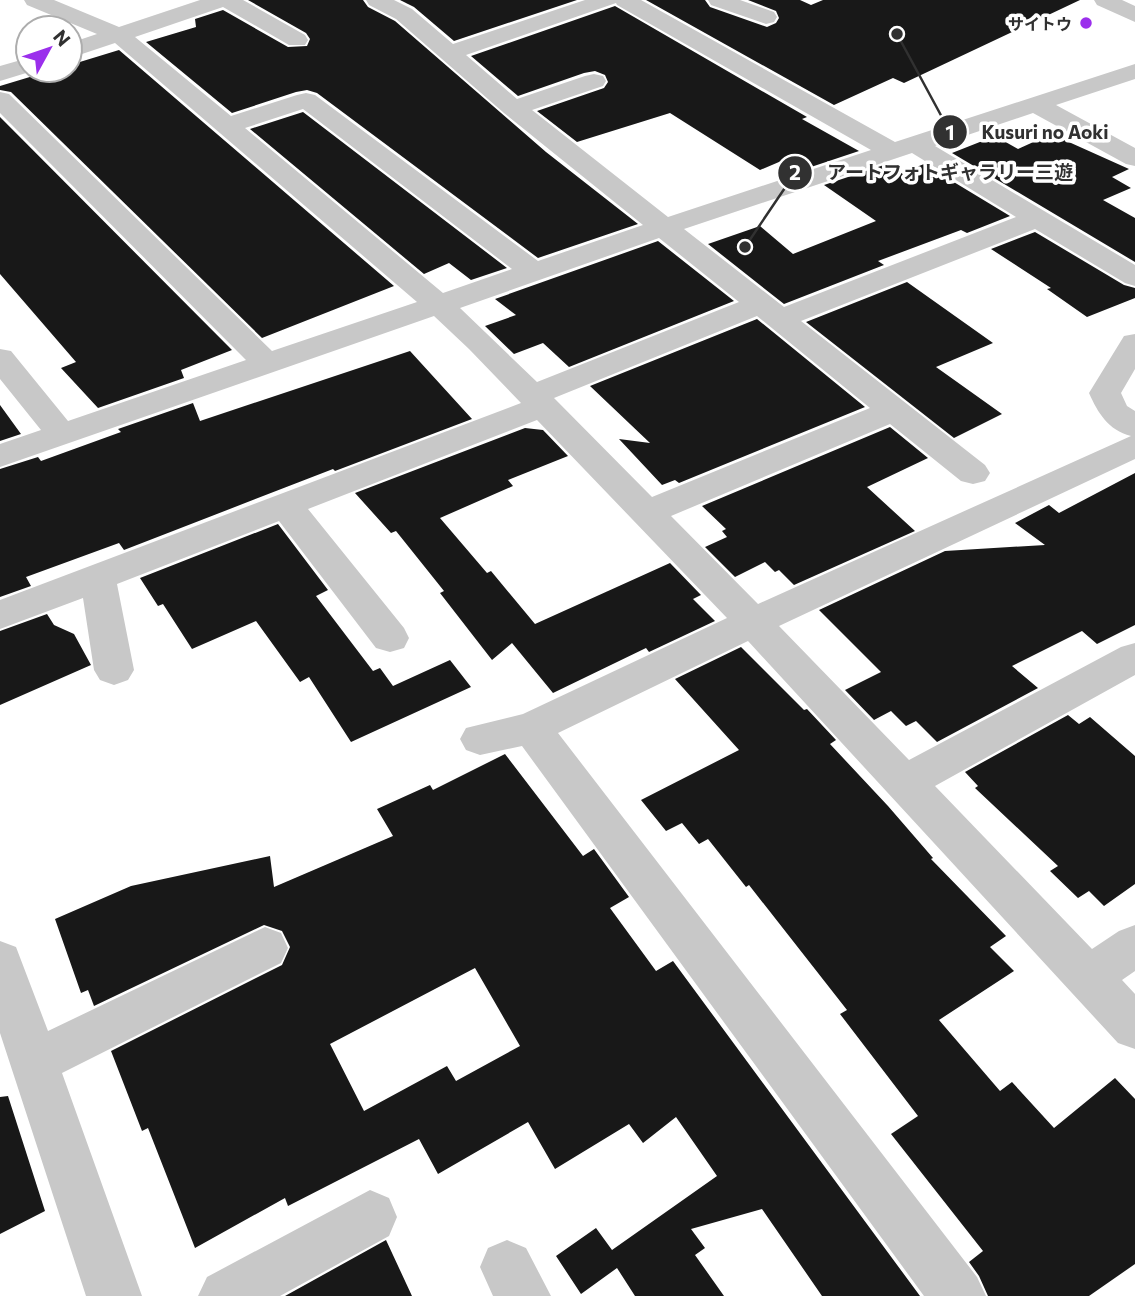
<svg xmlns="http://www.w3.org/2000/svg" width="1135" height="1296" font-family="Commissioner,'Noto Sans JP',sans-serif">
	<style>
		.building { fill: #181818; fill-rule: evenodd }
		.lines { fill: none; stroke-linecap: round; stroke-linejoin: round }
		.minor { fill: #c8c8c8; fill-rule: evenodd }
		.poi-dot { fill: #9b2fec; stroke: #fff; stroke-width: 2.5 }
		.labels { text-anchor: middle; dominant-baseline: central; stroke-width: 7; stroke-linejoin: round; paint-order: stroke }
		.far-poi-label { font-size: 16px; font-weight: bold; fill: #313131; stroke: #fff; text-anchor: end }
		.leader { fill: none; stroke: #313131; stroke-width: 2.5 }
		.callout-dot { fill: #313131; stroke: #fff; stroke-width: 2.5 }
		.mark-label { font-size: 21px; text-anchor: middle; font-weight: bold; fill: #fff }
		.callout-label { font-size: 19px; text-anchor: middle; font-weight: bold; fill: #313131; stroke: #fff; stroke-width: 7; stroke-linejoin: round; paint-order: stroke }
	</style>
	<rect width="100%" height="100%" fill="#fff"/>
	<path class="building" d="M248,0H363L368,7L395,21L546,152L638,224L538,258L317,93L307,90L296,92L232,113L146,42L196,27L195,19L223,10L288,47L307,46L310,39L306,33Z
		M400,0H577L454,41L414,7Z
		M646,0H705L710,7L767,27L776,23L779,18L776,11L748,0H800L811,5L823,0H1080L904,83L893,78L834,105Z
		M615,6L807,117L802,119L859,151L802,170L786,159L760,170L670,113L577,142L537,111L604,88L608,82L605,75L595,71L584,73L518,96L471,56Z
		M119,50L394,286L262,338L11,92L0,90V86L53,70H70V65Z
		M303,112L507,268L471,280L449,263L424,274L250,129Z
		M0,117L232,350L181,370L184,378L98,408L61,368L76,362L0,274Z
		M1051,134L1129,169L1112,177L1131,188L1103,200L1135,218V262L952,153L995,136L1018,149Z
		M924,164L1010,216L967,233L961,230L878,261L884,265L784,304L708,244L760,226L793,254L876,221L824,185L884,165L899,174Z
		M1035,232L1124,285L1135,288V298L1087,317L1047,289L1051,288L991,249Z
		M658,241L734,301L569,367L543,343L514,354L485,326L516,315L495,299Z
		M907,282L993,343L936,367L1002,414L954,438L806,322Z
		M757,319L865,407L679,483L675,480L662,485L619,439L650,443L590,386Z
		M410,351L472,419L335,471L333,469L124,550L119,543L26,577L31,586L0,597V469L38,457L41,461L121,432L118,429L193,403L200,421Z
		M0,405L21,434L0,441Z
		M890,427L928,458L867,487L915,531L794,585L779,570L775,572L765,562L735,577L705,547L727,537L722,531L726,529L702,506Z
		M525,428L543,430L568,456L508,480L513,486L440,518L487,573L491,571L535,624L670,563L701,595L693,599L715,621L649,652L646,648L553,693L512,643L492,660L440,593L444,591L396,531L391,533L355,493Z
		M1135,473V625L1097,644L1082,631L1012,666L1038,688L937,742L916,721L906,726L891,711L874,720L845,690L881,672L819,610L945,551L1045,545L1015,523L1049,505L1059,513Z
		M278,524L328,590L316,596L373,671L380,668L393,686L450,660L471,687L351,742L309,677L300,682L256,621L192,649L163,604L158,606L140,578Z
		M47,614L54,625L74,634L91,665L0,705V631Z
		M741,647L804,710L807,709L836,740L830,744L888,806L933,858L931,859L1006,936L990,947L1014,971L939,1020L1000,1091L1012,1082L1054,1128L1115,1078L1135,1099V1264L1089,1296H988L979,1276L969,1262L983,1251L891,1134L918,1116L840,1014L847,1010L749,885L746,887L708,839L699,844L682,823L666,831L641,800L739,750L675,679Z
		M1068,715L1079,724L1090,717L1135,756V884L1104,906L1089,891L1078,898L1050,871L1058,866L975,788L978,786L965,772Z
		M505,754L583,856L594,849L629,897L610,908L656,971L673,961L920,1296H822L762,1209L691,1229L705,1248L695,1255L724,1296H635L617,1268L581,1294L556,1256L596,1228L612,1250L717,1176L676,1117L643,1143L629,1124L555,1169L528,1122L438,1174L419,1139L288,1206L285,1198L195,1248L148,1128L142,1131L111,1051L282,965L290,947L282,931L264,925L94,1006L88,990L81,993L55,919L131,886L270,856L274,887L393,836L377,809L430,785L433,790ZM475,968L520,1046L456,1081L447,1066L364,1111L330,1044Z
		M8,1096L45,1211L0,1234V1097Z
		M386,1240L412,1296H285Z"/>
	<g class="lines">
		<path class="minor" d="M24,0H54L119,27L200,0H243L305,35L308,40L305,45H289L223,7L135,37L231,116L297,95L306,93L315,95L538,261L643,225L504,113L396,19L369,5L366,0H394L412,9L453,44L585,0H641L895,142L1135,64V79L1056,105L1135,148V166L1126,164L1033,113L935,146L1135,265V286L1125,283L1035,229L801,321L985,465L990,473L985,481L973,484L961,481L890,424L671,516L758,604L1131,436C1108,430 1098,413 1089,393L1124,336L1135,334V369L1121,393L1127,406L1135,411V459L779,626L909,760L1121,647L1135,643V675L935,786L1092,949L1119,931L1135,925V971L1122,980L1135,994V1049L1118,1043L748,641L558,733L977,1277L986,1296H924L522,746L480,755L466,750L460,739L466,728L523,714L727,618L537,420L308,509L404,628L409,638L404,648L390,652L376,648L279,521L117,584L134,670L128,680L114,685L100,680L94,670L83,598L0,629V600L521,403L469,349L434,316L0,467V444L41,430L0,379V349L11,351L68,421L246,360L0,113V92L9,94L272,351L417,302L115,43L70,58V43L97,34L27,5ZM616,3L617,5L871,150L668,217L532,110L603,86L606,81L603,76L594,74L585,76L517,99L466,55ZM303,109L512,269L443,293L245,128ZM912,153L1016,217L784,307L684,229ZM659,238L739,302L537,382L460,308ZM757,316L870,408L652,497L554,398Z
			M708,0H740L774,12L777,17L774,22L766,24L711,5Z
			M1094,0H1122L1135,6V22L1097,5Z
			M28,58V70H36L0,81V66Z
			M265,927L281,933L288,948L281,963L62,1073L142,1296H86L0,1033V941L16,947L48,1031Z
			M370,1190L389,1198L397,1217L389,1236L280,1296H198L207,1277Z
			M507,1240L526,1248L551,1296H493L480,1267L488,1248Z"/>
	</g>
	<circle class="poi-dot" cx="1086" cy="23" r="7"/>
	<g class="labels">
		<g class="far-poi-label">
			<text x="1072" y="23">サイトウ</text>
		</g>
	</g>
	<path class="leader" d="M897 34L950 132M745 247L795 173"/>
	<g class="callout-dot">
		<circle cx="897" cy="34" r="7"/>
		<circle cx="745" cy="247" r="7"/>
		<circle cx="950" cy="132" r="18"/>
		<circle cx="795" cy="173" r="18"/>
	</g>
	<g class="mark-label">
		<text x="950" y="140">1</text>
		<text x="795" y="180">2</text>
	</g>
	<g class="callout-label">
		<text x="1045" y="139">Kusuri no Aoki</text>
		<text x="950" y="179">アートフォトギャラリー三遊</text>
	</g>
	<g transform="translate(49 49) rotate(50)"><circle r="33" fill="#ffffff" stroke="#adadad" stroke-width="2"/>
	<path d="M0-5L12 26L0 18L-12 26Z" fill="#9b2fec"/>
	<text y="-10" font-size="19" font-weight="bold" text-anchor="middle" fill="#313131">N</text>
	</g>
</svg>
